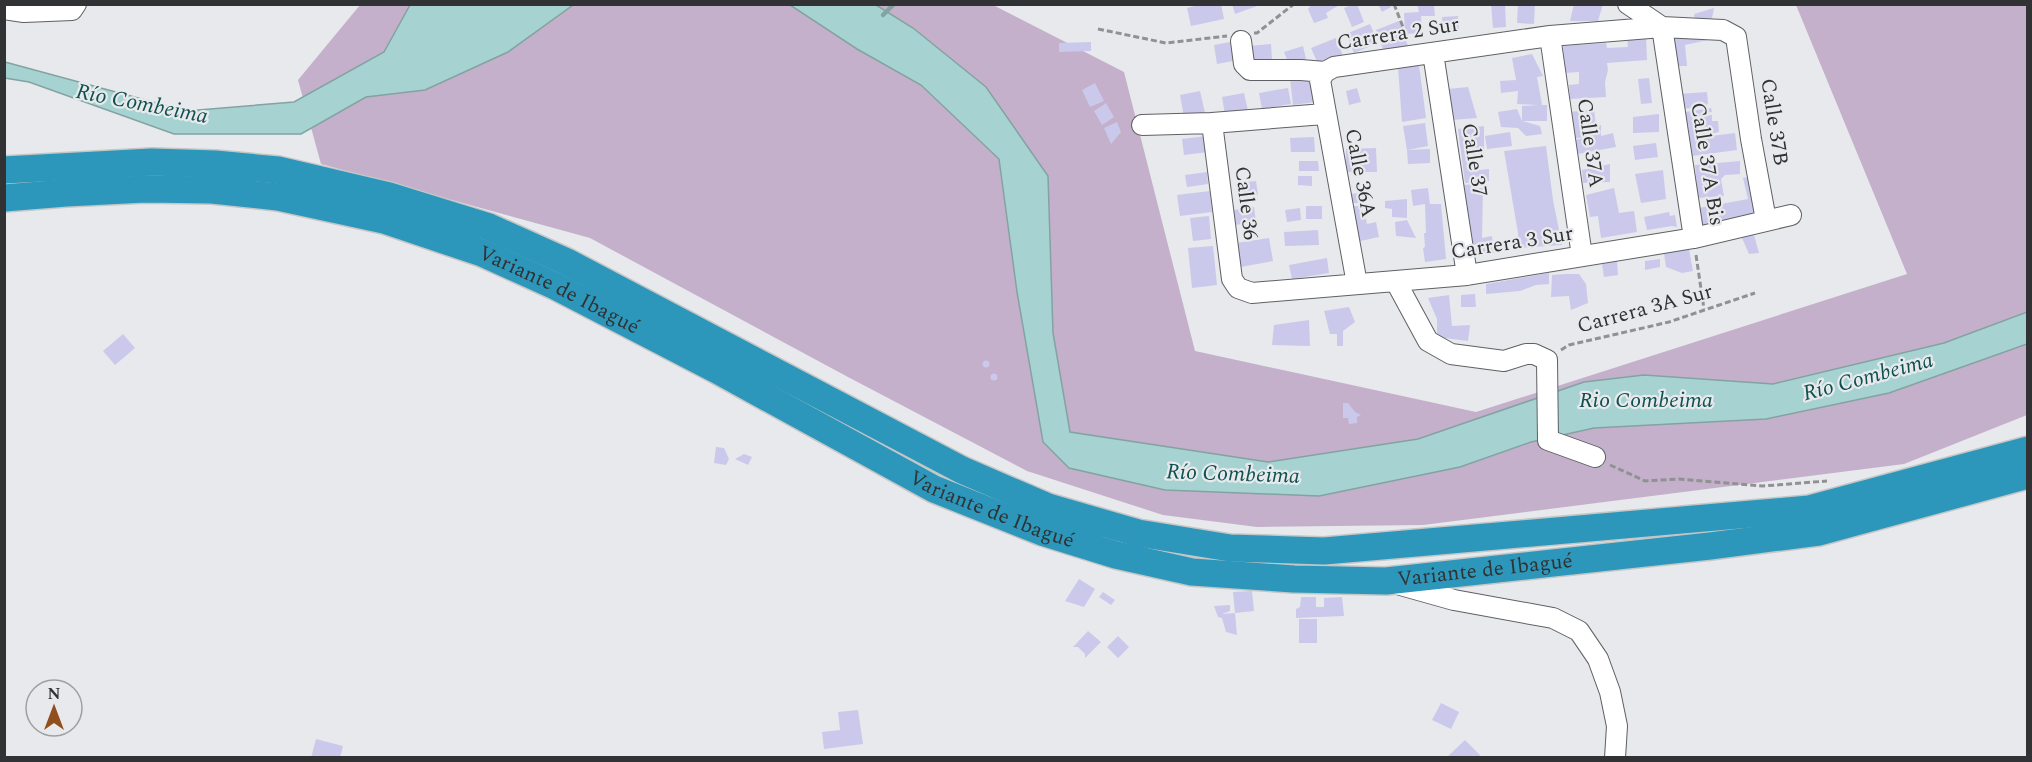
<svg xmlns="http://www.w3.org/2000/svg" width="2032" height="762" font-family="Spectral,serif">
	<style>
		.green { fill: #c4b0ca }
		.water { fill: #a6d3d1; stroke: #83a3a2; stroke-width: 1.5 }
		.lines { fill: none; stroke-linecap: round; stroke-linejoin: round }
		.stream { stroke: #83a3a2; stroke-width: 4.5 }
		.building { fill: #cac9eb }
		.minor-casing { stroke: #5e6063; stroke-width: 22 }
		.highway-casing { stroke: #c5c6c6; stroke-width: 30 }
		.path { stroke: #8f9193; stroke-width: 3; stroke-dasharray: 6 3; stroke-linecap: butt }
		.minor { stroke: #fff; stroke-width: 20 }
		.highway { stroke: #2c97ba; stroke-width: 27 }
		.labels { text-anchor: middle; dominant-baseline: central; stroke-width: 4.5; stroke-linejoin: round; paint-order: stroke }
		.street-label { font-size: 21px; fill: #313233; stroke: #e7e9ec }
		.water-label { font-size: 22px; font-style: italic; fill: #0e514f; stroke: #e7e9ec }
	</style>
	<rect width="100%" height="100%" fill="#e7e9ec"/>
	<path class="green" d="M360,5H993L1124,72L1195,351L1476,412L1907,274L1796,5H2027V415L1904,464L1423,525L1257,527L1163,515L1027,471L848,377L590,238L321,164L298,80Z"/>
	<path class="water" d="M410,5H573L508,52L425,90L366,97L301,134H174L29,82L5,78V62L186,111L294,102L384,52Z
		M790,5H876L913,28L986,87L1048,176L1053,333L1070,432L1268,462L1418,439L1584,382L1644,375L1773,384L1944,343L2027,312V344L1889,393L1766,419L1594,428L1531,442L1460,467L1319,496L1165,490L1069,468L1043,442L1017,292L999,159L921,85L857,49Z"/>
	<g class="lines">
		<path class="stream" d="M883,15L894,4"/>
	</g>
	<path class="building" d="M1203,4H1221L1224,19L1191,26L1187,8Z
		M1232,4H1260V5L1235,14Z
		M1312,4H1341L1326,13L1328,18L1314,23L1308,9Z
		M1354,4H1357L1364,22L1352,27L1344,8Z
		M1378,4H1390L1391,7L1382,12Z
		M1417,4L1434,5L1435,16H1421L1422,33L1405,34L1404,13L1419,12Z
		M1491,4H1505L1506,27L1493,28Z
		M1518,4H1535L1534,24L1517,23Z
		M1574,4H1603L1598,21H1570Z
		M1714,8L1712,18L1695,20L1694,14Z
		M1458,16L1459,29L1444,30L1442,17Z
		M1399,21L1408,46L1385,55L1376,30Z
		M1370,24L1378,43L1354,53L1346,34Z
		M1706,33L1708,40L1685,45L1687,66H1673L1668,37Z
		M1646,36L1647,60L1607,63L1608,70L1605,82L1606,97L1570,99L1569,85L1579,84V72L1565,73L1563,46L1606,43L1607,48L1628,47L1627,38Z
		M1336,38L1343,56L1319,66L1311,48Z
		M1091,42V51L1059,52V43Z
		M1230,42L1233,61L1217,64L1214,45Z
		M1271,44L1272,59L1249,62L1248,46Z
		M1303,46L1306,59L1289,65L1284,52Z
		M1532,54L1543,76L1537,77L1542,105H1547V121H1522V106L1538,105L1517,104L1518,91L1501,93L1500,81L1516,80L1512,58Z
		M1419,65L1426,118L1402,122L1398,67Z
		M1312,75L1315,102L1293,105L1290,78Z
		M1649,78L1652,103L1641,104L1638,79Z
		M1095,83L1104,101L1090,107L1082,90Z
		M1468,87L1477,118L1452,120L1448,89Z
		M1288,88L1291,104L1262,109L1259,93Z
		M1357,88L1361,102L1349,105L1346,91Z
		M1200,91L1205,113L1184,117L1180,95Z
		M1707,92L1708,103L1706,107L1678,109V94Z
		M1244,93L1248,111L1225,115L1222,97Z
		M1106,103L1114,117L1102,125L1094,111Z
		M1711,108L1712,112L1702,113V116L1712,115V121H1718L1719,132L1694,138L1735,133L1737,150L1692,156L1688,123H1686L1685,112Z
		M1517,109L1522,121L1540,126L1542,134L1526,136L1518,128L1501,127L1498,112Z
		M1594,109L1596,125H1601V136L1613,133L1616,147L1577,154L1574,140L1595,136L1570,139V112Z
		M1659,114V132L1633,133V117Z
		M1117,122L1121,132L1111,144L1104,128Z
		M1425,123L1428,146L1407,150L1403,126Z
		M1484,126V154L1476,155L1480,170L1489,169V181L1465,183L1458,129Z
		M1510,132L1512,146L1487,149L1485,136Z
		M1206,136L1208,152L1184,155L1182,139Z
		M1314,137L1315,152H1291L1290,138Z
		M1656,143L1658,157L1635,160L1633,146Z
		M1546,146L1553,200L1562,245L1518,248V233L1504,151Z
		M1376,148L1377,172H1346V149Z
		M1430,149V163L1408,164L1407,150Z
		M1299,161H1318L1319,171H1299Z
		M1740,161V174L1725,175L1721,179L1724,196L1698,198L1695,165Z
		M1610,164V182L1583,183L1582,170Z
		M1663,170L1666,199L1641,203L1635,174Z
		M1207,172L1208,184L1187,187L1185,175Z
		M1298,176H1312V186L1298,185Z
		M1754,176L1762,214L1702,226L1699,208L1748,199L1743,178Z
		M1256,181L1258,195L1238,198L1236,183Z
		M1477,184L1478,188H1483L1482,238L1492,236L1494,253L1470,254L1461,185Z
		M1428,188L1430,204H1441L1446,259L1425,262L1423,248L1425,247L1424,233H1426L1425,204L1413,206L1411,190Z
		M1614,188L1619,213L1634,211L1637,232L1601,238L1598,216L1590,217L1586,195Z
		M1210,191L1212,212L1180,216L1177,195Z
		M1360,193V203H1352L1350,194Z
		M1407,199V218L1392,217V209L1385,208V201Z
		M1306,206H1322V219H1306Z
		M1352,206H1360L1361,218L1366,219L1367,224L1376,222L1379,237L1356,242Z
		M1254,207L1256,222L1235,225L1233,210Z
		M1300,208L1301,220L1287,222L1285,210Z
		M1669,212L1670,216L1675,215L1677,227L1672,226L1647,230L1644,217Z
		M1209,216L1211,239L1193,241L1190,218Z
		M1407,220L1416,238L1396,236L1395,222Z
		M1318,230L1319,245L1285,246L1284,232Z
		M1754,235L1759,253L1749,254L1742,238Z
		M1269,238L1273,261L1241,267L1236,243Z
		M1213,246L1217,285L1192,288L1188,248Z
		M1689,249L1693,271L1682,273L1666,267L1664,253Z
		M1327,258L1329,273L1292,279L1289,265Z
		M1660,259V267L1645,270V261Z
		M1617,261L1618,275L1604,277L1602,264Z
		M1549,273V284L1536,285L1520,291L1486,294V284Z
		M1565,274H1579L1586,284L1588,303L1571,310L1569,296L1551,297L1552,275Z
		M1475,294L1476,307H1461V295Z
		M1449,295L1452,326L1470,325L1468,341L1437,337V319L1428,298Z
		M1349,307L1355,322L1343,331V346H1337V334H1330L1324,311Z
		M1309,320L1310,346L1272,345L1274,325Z
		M123,334L135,348L115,365L103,351Z
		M982.5 364a3.5 3.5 0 1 1 7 0a3.5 3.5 0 1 1-7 0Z
		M990.5 377a3.5 3.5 0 1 1 7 0a3.5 3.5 0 1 1-7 0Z
		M1343,403H1348L1355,412L1361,415L1357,417V423L1349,424L1348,418H1343Z
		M716,447L724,448L729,459L726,465L714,463Z
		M744,454L752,457L748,465L735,459Z
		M1079,579L1095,589L1084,607L1065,601Z
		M1252,591L1254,611L1235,613L1237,635L1226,632L1222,618L1218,617L1214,606L1230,605V611L1222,614L1235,613L1233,592Z
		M1103,592L1115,600L1111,605L1099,597Z
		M1301,597H1316V607H1324V598L1342,597L1344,616L1296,618V609L1300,607Z
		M1299,619H1317V643H1299Z
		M1088,631L1101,642L1085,658V654L1078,647H1073Z
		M1118,636L1129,647L1118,658L1107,647Z
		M1441,703L1459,712L1451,729L1432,720Z
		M858,710L863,744L824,749L822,732L840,730L838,712Z
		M316,739L343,746L340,758H311Z
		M1465,740L1480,755L1478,758H1446Z"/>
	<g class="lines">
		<g class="minor-casing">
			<path id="minor" d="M1628,4L1662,27L1694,238
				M4,9L24,12L72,10L76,4
				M1550,36L1582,256
				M1241,41L1244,64L1250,70H1301L1325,72L1334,67L1550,36L1662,27L1723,30L1736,37L1751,139L1766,220
				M1433,53L1467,275
				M1325,72L1320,80L1357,284
				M1212,123L1232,279L1238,288L1252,293L1467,275L1694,238L1791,215
				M1142,125L1212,123L1324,114
				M1396,282L1428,341L1451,354L1504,361L1526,354H1534L1547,360L1548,440L1595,457
				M1397,584L1454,600L1553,618L1579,631L1598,659L1610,692L1617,726L1615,758"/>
		</g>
		<g class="highway-casing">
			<g id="highway">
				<path d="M4,170L152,162L215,164L278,170L389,196L489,227L567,262L962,470L1048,507L1138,533L1230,548L1324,551L1809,509L2028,450"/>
				<path id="s1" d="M4,198L66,193L145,189L212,190L278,197L384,220L482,253L555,286L717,370L934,489L1042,532L1116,555L1192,572L1294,579L1386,581L1710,546L1819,532L2028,475"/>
			</g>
		</g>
		<path class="path" d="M1394,4L1408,40
			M1098,29L1166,43L1227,36
			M1254,33H1257L1294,4
			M1696,255L1704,309
			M1561,350L1569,345L1669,322L1755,293
			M1610,465L1645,481L1679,479L1763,486L1827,481"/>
		<use href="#minor" class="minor"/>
		<use href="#highway" class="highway"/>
	</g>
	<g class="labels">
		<g class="street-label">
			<text transform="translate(1398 34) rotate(-9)">Carrera 2 Sur</text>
			<text transform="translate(1774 122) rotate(81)">Calle 37B</text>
			<text transform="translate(1590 143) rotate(82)">Calle 37A</text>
			<text transform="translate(1474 160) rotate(81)">Calle 37</text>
			<text transform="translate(1707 164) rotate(81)">Calle 37A Bis</text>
			<text transform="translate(1360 173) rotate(79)">Calle 36A</text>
			<text transform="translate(1246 203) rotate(83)">Calle 36</text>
			<text transform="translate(1512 243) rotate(-9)">Carrera 3 Sur</text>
			<text stroke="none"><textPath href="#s1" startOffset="572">Variante de Ibagué</textPath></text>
			<text transform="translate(1645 309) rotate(-15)">Carrera 3A Sur</text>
			<text stroke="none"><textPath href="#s1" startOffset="1058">Variante de Ibagué</textPath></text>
			<text stroke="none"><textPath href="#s1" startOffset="1562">Variante de Ibagué</textPath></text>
		</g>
		<g class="water-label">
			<text transform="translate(142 104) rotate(11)">Río Combeima</text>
			<text transform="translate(1868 377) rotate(-15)">Río Combeima</text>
			<text x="1646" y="400">Rio Combeima</text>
			<text transform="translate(1233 474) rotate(2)">Río Combeima</text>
		</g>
	</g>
	<rect width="2032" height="762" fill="none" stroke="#313233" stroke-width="12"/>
	<g transform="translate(54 708)"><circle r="28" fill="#e7e9ec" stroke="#9ea0a2" stroke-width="1.5"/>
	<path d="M0-4.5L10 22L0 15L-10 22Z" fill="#924f1e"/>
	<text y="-9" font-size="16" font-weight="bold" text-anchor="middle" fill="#313233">N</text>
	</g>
</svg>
